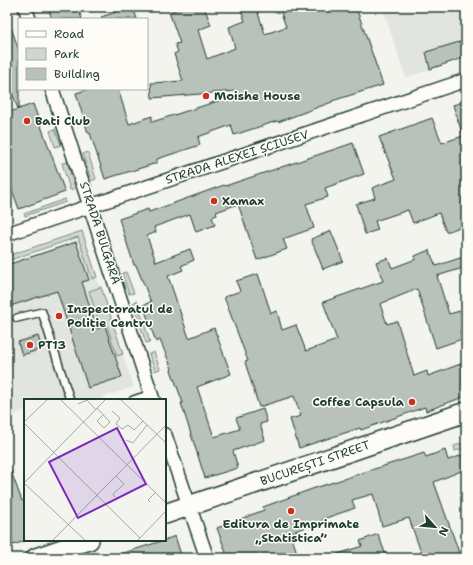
<svg xmlns="http://www.w3.org/2000/svg" width="473" height="565" font-family="'Shantell Sans',sans-serif">
	<style>
		.built { fill: #e2e5df }
		.green { fill: #d1d6d1; stroke: #788a82 }
		.building { fill: #b9c1bb; stroke: #1f3d34 }
		.lines { fill: none; stroke-linecap: round; stroke-linejoin: round }
		.service-casing { stroke: #1f3d34; stroke-width: 10 }
		.minor-casing { stroke: #1f3d34; stroke-width: 16 }
		.secondary-casing { stroke: #1f3d34; stroke-width: 22 }
		.service { stroke: #fdfcf7; stroke-width: 7 }
		.minor { stroke: #fdfcf7; stroke-width: 13 }
		.secondary { stroke: #fdfcf7; stroke-width: 19 }
		.poi-dot { fill: #c8321e; stroke: #fdfcf7; stroke-width: 1.5 }
		.labels { text-anchor: middle; dominant-baseline: central; stroke-width: 3; stroke-linejoin: round; paint-order: stroke }
		.poi-label { font-size: 12px; font-weight: bold; fill: #1f3d34; stroke: #fdfcf7; text-anchor: start }
		.street-label { font-size: 12px; fill: #1f3d34; stroke: #fdfcf7 }
		.inset-road { fill: none; stroke: #9faba4; stroke-width: 1 }
		.view { fill: #7b2cbf; fill-opacity: 0.15; stroke: #7b2cbf; stroke-width: 2 }
		.inset-edge { fill: none; stroke: #1f3d34; stroke-width: 2 }
	</style>
	<rect width="100%" height="100%" fill="#f4f4ef"/>
	<filter id="ink" filterUnits="userSpaceOnUse"><feTurbulence type="fractalNoise" baseFrequency=".025" numOctaves="2"/><feDisplacementMap in="SourceGraphic" scale="8" xChannelSelector="R" yChannelSelector="G"/><feConvolveMatrix kernelMatrix="1 2 1 2 8 2 1 2 1" color-interpolation-filters="sRGB"/></filter>
	<g filter="url(#ink)">
		<path class="built" d="M382,7H466V57L406,78Z
			M83,238L134,387L103,397V400H25V410L7,419V264Z"/>
		<path class="green" d="M55,129L61,145L55,147L50,131Z
			M88,152L96,179L91,181L83,154Z
			M67,162L75,188L70,190L62,163Z
			M65,199L66,202L25,216L24,214Z
			M82,231L97,277L92,279L78,237L7,261V256Z
			M126,272L134,293L129,294L122,273Z
			M101,287L123,354L117,356L106,323L100,325L89,291Z
			M137,301L150,342L146,343L133,303Z
			M154,352L160,369L155,371L149,354Z
			M466,442V448L455,451L454,446Z"/>
		<path class="building" d="M48,7H78L82,19H52Z
			M131,7H133L137,19H102L101,17Z
			M183,7H204L211,25L198,30L207,59L235,48L229,27L245,21L240,7H256L265,34L286,27L279,7H356L383,85L332,101V102L278,122L277,121L234,135L231,125L198,137L200,145L157,159V163L105,179L90,133H88L76,93L89,89H118L129,124L152,116V122L237,95L236,91L152,98L151,83L183,81L174,54L178,52L175,44L180,43L169,12Z
			M7,21H9L19,51V109H18L7,80Z
			M466,40V57L430,69L426,52Z
			M466,101V225L446,232L439,213L413,223L408,210L375,221L378,230L365,234L356,204L375,198L372,188L396,179L379,137L432,118L442,143L463,136L453,105Z
			M33,104L65,192L19,209L7,176V113Z
			M353,143L364,174L325,188L328,197L306,204L314,228L283,239L287,249L257,260L238,204L216,212L217,215L212,217L215,225L196,232L190,214L154,227L156,232L147,236L156,262L190,249L194,260L181,266L183,270L168,276L189,338L214,328L231,374L197,387L214,437L240,429L236,418L263,409L267,422L260,424L265,440L233,451L238,468L205,478L181,403H183L171,370L172,369L160,340L156,342L143,305L151,302L136,265H134L119,219L148,209L149,212L224,185L225,186Z
			M331,231L343,261L323,269L311,239Z
			M76,242L89,280L82,282L97,329L105,326L122,377L88,388L57,291L7,307V265Z
			M429,250L436,266L466,256V267L437,276L449,314L460,311L466,329L460,331L462,339L436,348L417,289L380,304L387,324L397,321L414,376L427,371L428,376L466,362V396L426,411L425,407L361,430L360,428L299,448L290,419L301,416L294,396L259,407L245,362L248,361L224,297L240,291L236,281L258,274L271,313L277,311L282,330L296,325L306,351L337,340L323,302L383,281L376,262L388,258L392,268L416,259L415,256Z
			M38,336L42,349L22,355L18,342Z
			M445,450L448,460L466,454V469L434,482L461,558H423L409,518L382,526L373,494L352,500L355,508L323,519V521L290,533L299,558H228L217,528L264,510L263,507L312,489L424,453L426,457Z
			M8,463L22,501L25,500V541L7,547V464Z
			M378,534L387,558H332V556L362,546L360,541Z
			M175,536L182,558H114V556L165,540Z"/>
		<g class="lines">
			<g class="service-casing">
				<path id="service" d="M17,318L42,312L70,400
					M133,400L151,394"/>
			</g>
			<g class="minor-casing">
				<path id="minor" d="M25,7L29,19
					M52,89L153,400
					M7,234L466,80
					M165,435L207,558"/>
			</g>
			<g class="secondary-casing">
				<path id="secondary" d="M165,514L466,412
					M36,558L89,540"/>
			</g>
			<use href="#service" class="service"/>
			<use href="#minor" class="minor"/>
			<use href="#secondary" class="secondary"/>
		</g>
	</g>
	<g class="poi-dot">
		<circle cx="206" cy="96" r="4"/>
		<circle cx="27" cy="121" r="4"/>
		<circle cx="214" cy="201" r="4"/>
		<circle cx="59" cy="316" r="4"/>
		<circle cx="30" cy="345" r="4"/>
		<circle cx="412" cy="402" r="4"/>
		<circle cx="291" cy="511" r="4"/>
	</g>
	<g class="labels">
		<g class="poi-label">
			<text x="214" y="96">Moishe House</text>
			<text x="35" y="121">Bati Club</text>
			<text x="222" y="201">Xamax</text>
			<text x="67" y="309">Inspectoratul de<tspan x="67" dy="14">Poliție Centru</tspan></text>
			<text x="38" y="345">PT13</text>
			<text x="404" y="402" text-anchor="end">Coffee Capsula</text>
			<text x="291" y="524" text-anchor="middle">Editura de Imprimate<tspan x="291" dy="14">„Statistica”</tspan></text>
		</g>
		<g class="street-label">
			<text transform="translate(237 157) rotate(-18)">STRADA ALEXEI ȘCIUSEV</text>
			<text transform="translate(100 233) rotate(72)">STRADA BULGARĂ</text>
			<text transform="translate(315 463) rotate(-19)">BUCUREȘTI STREET</text>
		</g>
	</g>
	<g transform="translate(24 399)">
		<rect width="142" height="142" fill="#f4f4ef"/>
		<path class="inset-road" d="M36,0L142,104M96,0L142,44M54,5L63,1L72,11M73,9L86,23L80,29L73,22L79,16M88,12L96,19L92,25L98,30L104,26L110,31L119,22M0,23L24,0M0,24L116,139M102,41L109,44L123,26M0,84L82,0M0,84L62,142M91,98L89,95L100,85L92,77M126,103L124,101L131,94M28,142L142,26M113,142L142,112"/>
		<path class="view" d="M93,29L122,85L54,119L25,63Z"/>
		<rect width="142" height="142" class="inset-edge"/>
	</g>
	<rect width="473" height="565" fill="none" stroke="#fdfcf7" stroke-width="24"/>
	<rect x="12" y="12" width="449" height="541" fill="none" stroke="#1f3d34" stroke-width="1.5" filter="url(#ink)"/>
	<rect x="18" y="18" width="130" height="72" fill="#fdfcf7" stroke="#a4b0a9"/>
	<rect x="26" y="31" width="20" height="6" fill="#fdfcf7" stroke="#a4b0a9"/>
	<text x="54" y="38" font-size="12" fill="#1f3d34">Road</text>
	<rect x="26" y="48" width="20" height="12" fill="#d1d6d1" stroke="#a4b0a9"/>
	<text x="54" y="58" font-size="12" fill="#1f3d34">Park</text>
	<rect x="26" y="68" width="20" height="12" fill="#b9c1bb" stroke="#a4b0a9"/>
	<text x="54" y="78" font-size="12" fill="#1f3d34">Building</text>
	<g transform="translate(435 527) rotate(117)" stroke="#fdfcf7" stroke-width="3" paint-order="stroke">
	<path d="M0-3L7 15L0 10L-7 15Z" fill="#1f3d34"/>
	<text y="-6" font-size="11" font-weight="bold" text-anchor="middle" fill="#1f3d34">N</text>
	</g>
</svg>
